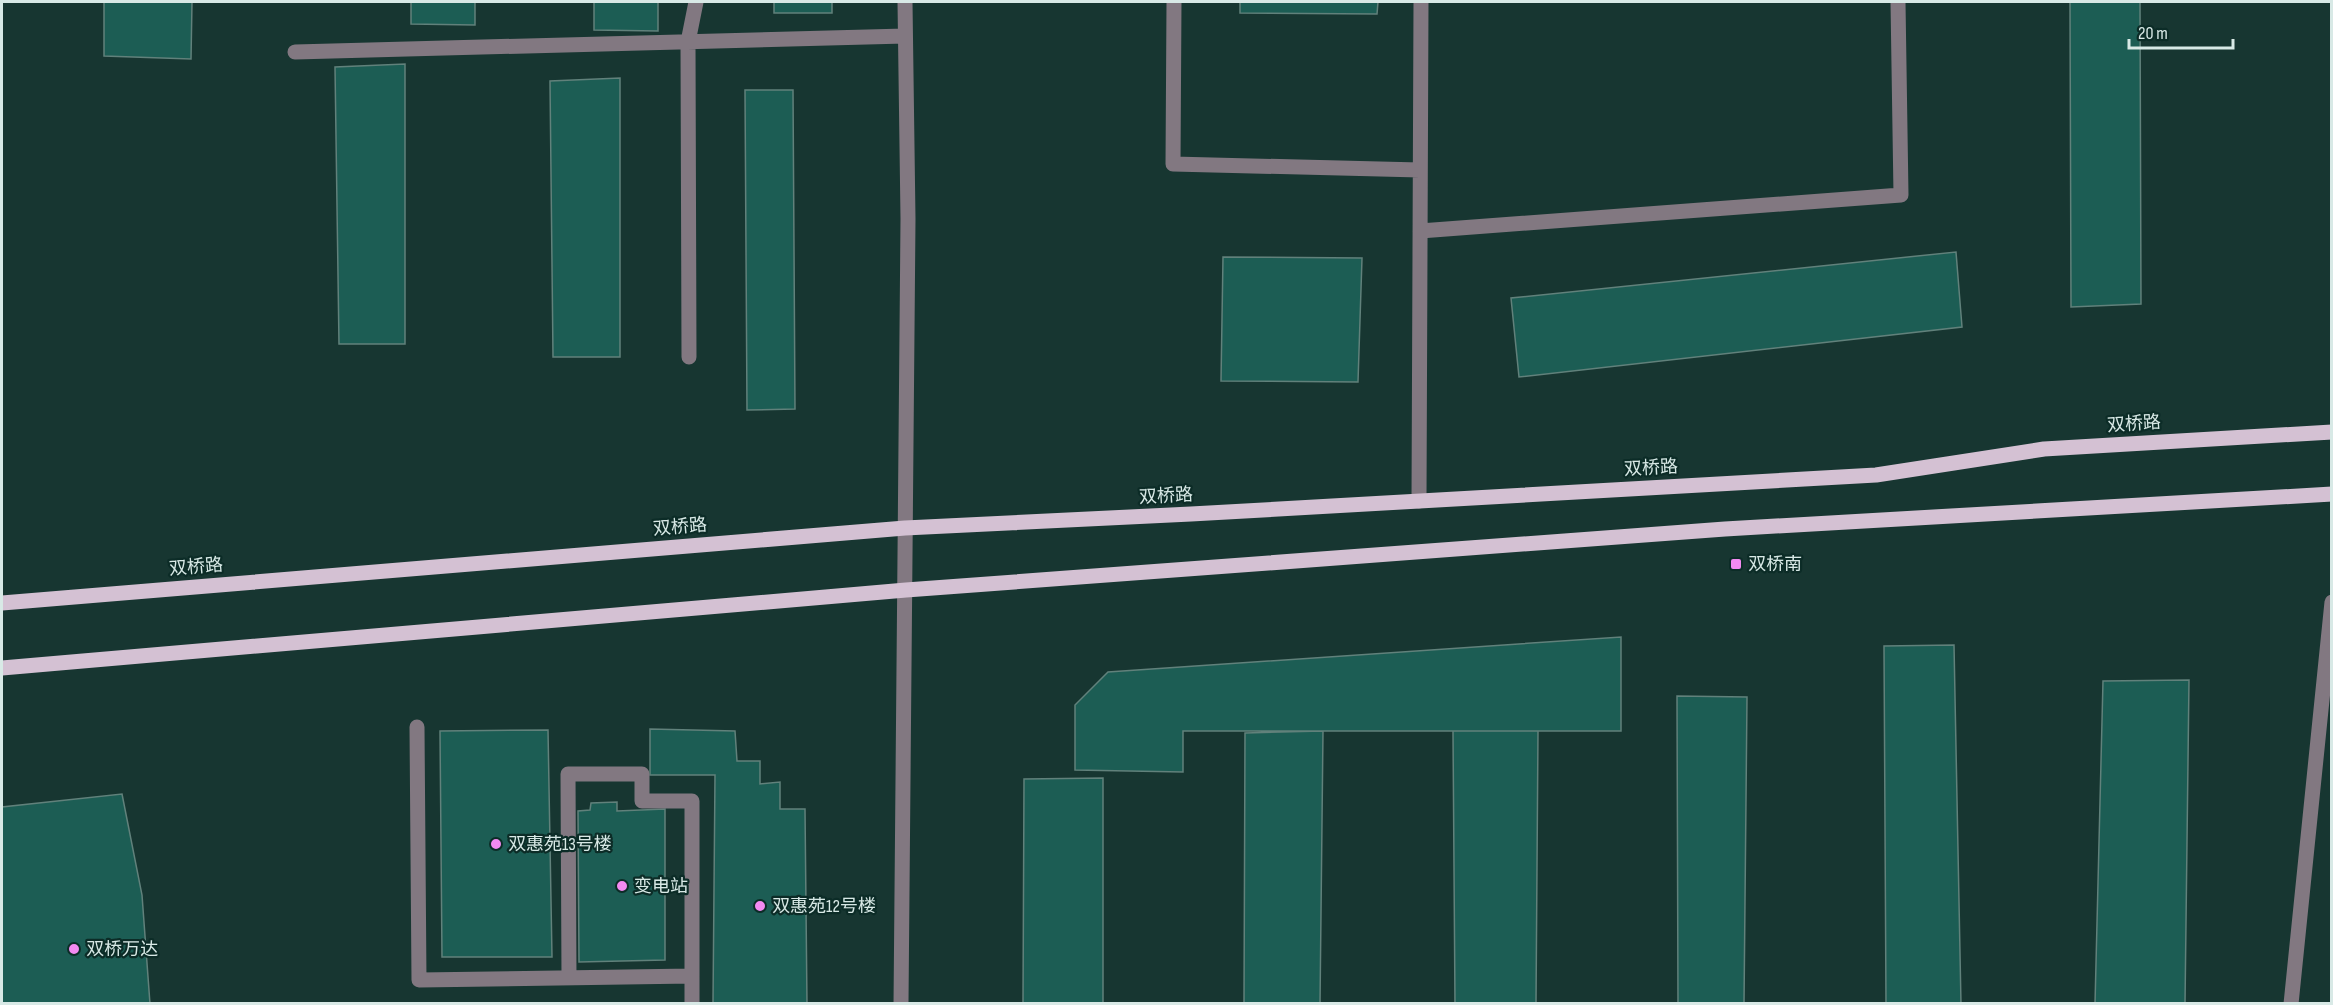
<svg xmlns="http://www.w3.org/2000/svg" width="2333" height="1005" font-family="'Sofia Sans Condensed','Noto Sans SC',sans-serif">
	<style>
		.building { fill: #1c5d54; stroke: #61817b; stroke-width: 1.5 }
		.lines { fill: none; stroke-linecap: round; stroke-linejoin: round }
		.minor { stroke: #827881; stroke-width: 15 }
		.major { stroke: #d4c1d3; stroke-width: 15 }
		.poi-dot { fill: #f38af1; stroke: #0c2c27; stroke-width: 2 }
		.labels { text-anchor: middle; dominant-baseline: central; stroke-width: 4.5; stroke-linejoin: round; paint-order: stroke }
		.street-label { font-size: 18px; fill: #d8e9e6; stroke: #0c2c27 }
		.poi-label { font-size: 18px; fill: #d8e9e6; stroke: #0c2c27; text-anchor: start }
	</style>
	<rect width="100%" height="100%" fill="#173631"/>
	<path class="building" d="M104,2H192L191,59L104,56Z
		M411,2H475V25L411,24Z
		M594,2H658V31L594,30Z
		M774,2H832V13H774Z
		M1240,2H1378L1377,14L1240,13Z
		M2070,2H2140L2141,304L2071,307Z
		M405,64V344H339L335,67Z
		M620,78V357H553L550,81Z
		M745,90H793L795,409L747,410Z
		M1956,252L1962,327L1519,377L1511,298Z
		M1223,257L1362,258L1358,382L1221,381Z
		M1621,637V731H1183V772L1075,770V705L1108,672Z
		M1954,645L1961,1004H1886L1884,646Z
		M2189,680L2185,1004H2095L2103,681Z
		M1677,696L1747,697L1744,1004H1678Z
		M650,729L735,731L737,761H760V784L780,782V809H805L807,1004H713L715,775H650Z
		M548,730L552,957H442L440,731Z
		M1323,731L1320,1004H1244L1245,733Z
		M1453,731H1538L1536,1004H1455Z
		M1103,778V1004H1023L1024,779Z
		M122,794L142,895L150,1004H2V807Z
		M617,802V811L665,809V960L579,962L578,811L590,810L591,803Z"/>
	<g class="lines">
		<path class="minor" d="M1174,2L1173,164L1420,170
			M295,52L905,36
			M1420,231L1901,195L1898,2
			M689,357L688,42L696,2
			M1419,501L1421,2
			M417,727L419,980L692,976
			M569,978L568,774H642V801H692V1004
			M901,1004L908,219L905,2
			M2291,1004L2332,602"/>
		<path class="major" d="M2,603L905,528L1191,514L1876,475L2044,449L2332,432
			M2,668L906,590L1725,529L2332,494"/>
	</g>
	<g class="poi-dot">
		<rect x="1730" y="558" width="12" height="12" rx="3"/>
		<circle cx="496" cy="844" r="6"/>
		<circle cx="622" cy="886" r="6"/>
		<circle cx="760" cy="906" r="6"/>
		<circle cx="74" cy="949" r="6"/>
	</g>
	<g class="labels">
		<g class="street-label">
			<text transform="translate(2134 424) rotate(-4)">双桥路</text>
			<text transform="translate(1651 468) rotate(-3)">双桥路</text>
			<text transform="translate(1166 496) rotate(-3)">双桥路</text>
			<text transform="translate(680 527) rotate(-5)">双桥路</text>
			<text transform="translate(196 567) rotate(-5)">双桥路</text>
		</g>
		<g class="poi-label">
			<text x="1748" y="564">双桥南</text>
			<text x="508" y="844">双惠苑13号楼</text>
			<text x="634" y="886">变电站</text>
			<text x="772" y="906">双惠苑12号楼</text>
			<text x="86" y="949">双桥万达</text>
		</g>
	</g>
	<rect width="2333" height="1005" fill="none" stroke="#d8e9e6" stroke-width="6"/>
	<path d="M2129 39v9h104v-9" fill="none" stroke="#d8e9e6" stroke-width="3"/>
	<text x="2138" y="39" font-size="18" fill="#d8e9e6" stroke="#0c2c27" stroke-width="4.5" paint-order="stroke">20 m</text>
</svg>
